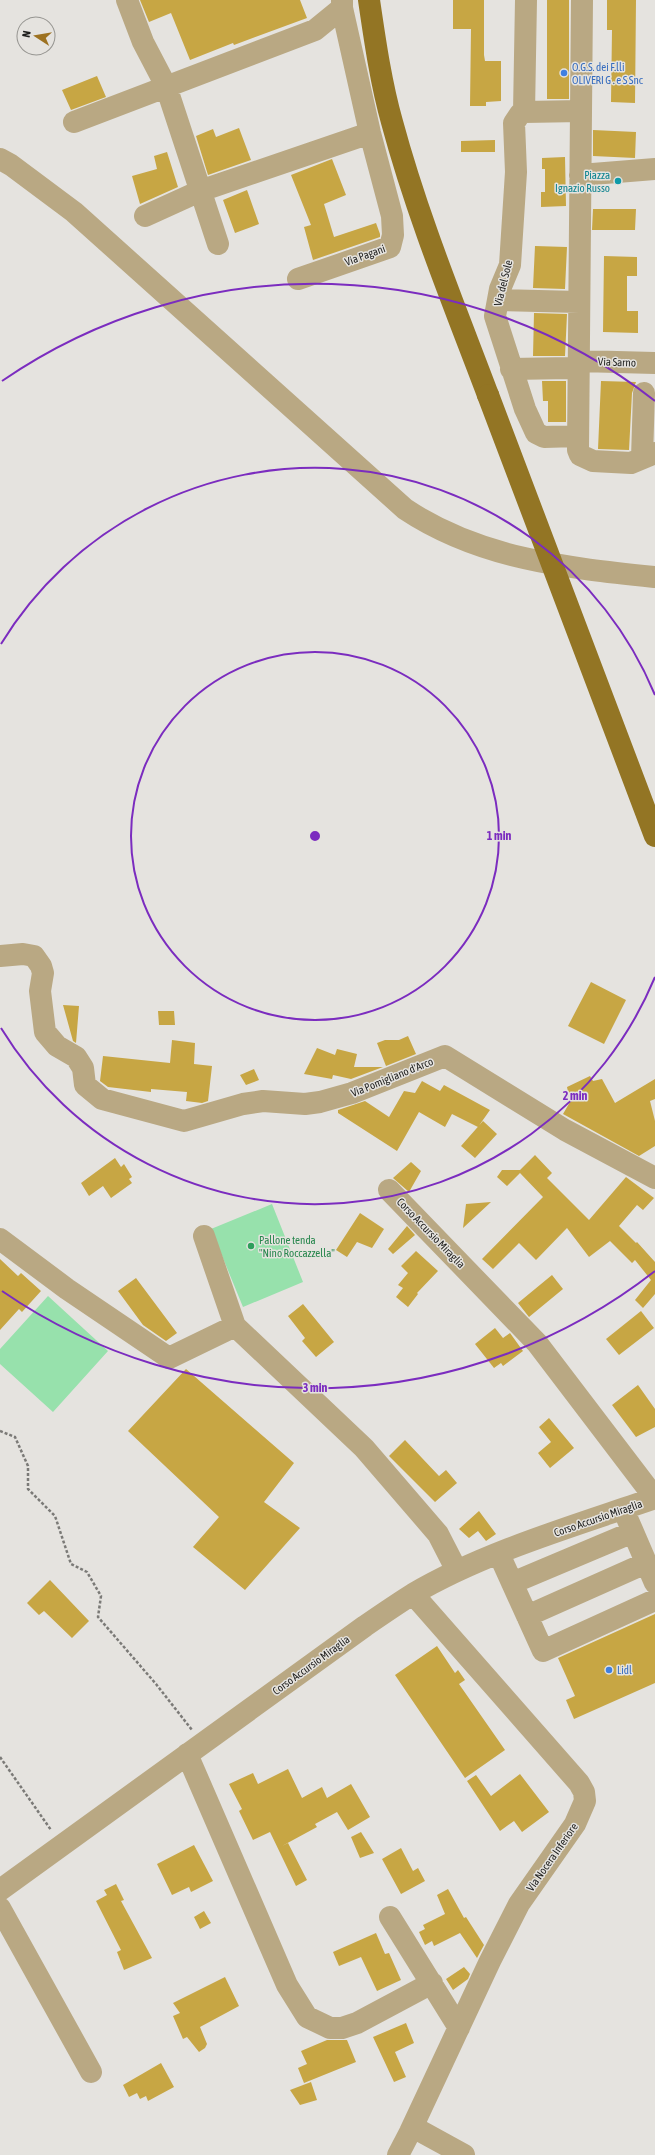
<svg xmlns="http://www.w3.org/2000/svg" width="655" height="2155" font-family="'Asap Condensed',sans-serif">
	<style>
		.pitch { fill: #97e1ac }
		.building { fill: #c7a644 }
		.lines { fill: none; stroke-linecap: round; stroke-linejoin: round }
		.path { stroke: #7b7a77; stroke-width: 2.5; stroke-dasharray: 3 2; stroke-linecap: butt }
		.minor { stroke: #b9a883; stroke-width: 22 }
		.major { stroke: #937524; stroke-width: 22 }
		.major-bridge { stroke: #937524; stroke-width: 22 }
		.ring { fill: none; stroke: #7b2cbf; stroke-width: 2 }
		.shop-dot { fill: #3f7fe0; stroke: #e5e3df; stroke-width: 1.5 }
		.culture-dot { fill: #0f9aa8; stroke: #e5e3df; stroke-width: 1.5 }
		.leisure-dot { fill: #2e9e5b; stroke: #e5e3df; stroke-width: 1.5 }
		.labels { text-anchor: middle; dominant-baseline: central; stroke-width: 3; stroke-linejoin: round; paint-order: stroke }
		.shop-label { font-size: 11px; fill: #366cbe; stroke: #e5e3df; text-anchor: start }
		.culture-label { font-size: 11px; fill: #0d838f; stroke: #e5e3df; text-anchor: end }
		.street-label { font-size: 11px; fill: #1f1f1d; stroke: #e5e3df }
		.leisure-label { font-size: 11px; fill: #27864d; stroke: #e5e3df; text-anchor: start }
		.centre { fill: #7b2cbf; stroke: #e5e3df; stroke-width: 2 }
		.ring-label { font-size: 12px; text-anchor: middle; font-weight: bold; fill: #7b2cbf; stroke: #e5e3df; stroke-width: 3; stroke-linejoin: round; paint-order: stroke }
	</style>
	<rect width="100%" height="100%" fill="#e5e3df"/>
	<path class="pitch" d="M272,1204L303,1282L243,1307L211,1229Z
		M48,1296L108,1351L53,1412L0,1364V1349Z"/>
	<path class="building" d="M140,0H300L307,18L234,45L233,43L190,60L171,13L149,22Z
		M453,0H484V55L485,61H501V101L486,102V106H470L471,29H453Z
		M547,0H569V99H547Z
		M607,0H636L635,103L611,102L612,30H607Z
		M97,76L106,97L71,110L62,90Z
		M239,128L251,160L208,175L196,136L213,129L216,137Z
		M593,130L636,132L635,158L593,156Z
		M495,140V152H461V141Z
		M167,152L178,187L140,204L132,176L157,169L154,156Z
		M565,157L566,206L541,207V192H545V169H542V158Z
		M332,159L346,195L324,204L334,237L376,223L380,234V237L313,260L304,227L311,225L291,175Z
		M247,190L259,224L235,233L223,200Z
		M593,209H636L635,230H592Z
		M535,246L567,247L565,289L533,288Z
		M604,256L637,257V276H627V311H638V333L603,332Z
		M534,313L567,314L565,356H533Z
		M542,381H566V422H548V401H543Z
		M601,381L636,382L632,393L629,450L598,449Z
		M591,982L626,1000L604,1044L568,1026Z
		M63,1005L79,1006L76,1043L73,1041Z
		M158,1011H174L175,1025H159Z
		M408,1036L416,1054L386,1066L377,1043L385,1040H399Z
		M172,1040L195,1043L194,1064L212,1066L208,1101L202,1103L186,1101L187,1092L151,1089V1092L108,1087L100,1081L103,1056L170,1063Z
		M317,1048L335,1055L337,1049L357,1054L354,1067H383L351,1079L333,1075L332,1079L304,1074Z
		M254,1069L259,1080L246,1085L240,1075Z
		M590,1076L593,1081L602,1079L615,1103L655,1079V1099L650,1101L655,1121V1146L639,1156L563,1114L570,1102L567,1087Z
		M422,1081L440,1091L444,1085L490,1110L478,1127L452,1114L445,1127L419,1112L397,1151L338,1113V1110L365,1101L389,1117L404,1091L415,1093Z
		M483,1121L497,1134L475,1158L461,1146Z
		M535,1155L552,1173L547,1178L589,1220L626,1177L654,1198L643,1210L637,1205L619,1226L636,1243L637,1242L655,1262V1294L643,1308L635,1300L651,1280L635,1260L632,1263L610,1241L589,1257L567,1228L536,1260L519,1243L493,1269L482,1259L543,1197L520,1173L507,1186L497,1177L502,1170H520Z
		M115,1158L121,1167L124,1164L132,1177L129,1179L132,1183L111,1198L103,1186L89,1196L81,1183Z
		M411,1162L421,1171L409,1192L393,1178Z
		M491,1202L463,1228L466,1204Z
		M360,1213L384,1229L372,1248L357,1242L347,1257L336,1250Z
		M407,1226L415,1235L393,1254L388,1249Z
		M416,1251L438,1271L417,1293L418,1294L408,1307L396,1297L403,1288L398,1285L408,1273L401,1266Z
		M0,1259L18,1276L21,1273L41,1291L22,1312L19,1309L0,1330Z
		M552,1275L563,1289L529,1317L518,1303Z
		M136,1278L177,1333L166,1341L143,1325L118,1291Z
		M303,1304L334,1342L316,1357L302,1341L305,1338L288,1316Z
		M641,1311L654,1328L619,1355L606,1339Z
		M495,1328L503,1338L510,1333L523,1351L503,1366L501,1363L494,1368L475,1344Z
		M186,1369L294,1463L264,1502L300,1528L245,1590L193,1547L219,1517L128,1431Z
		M638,1385L655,1409V1427L636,1437L612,1405Z
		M549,1418L574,1448L550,1468L538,1453L551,1442L539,1427Z
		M405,1440L439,1476L446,1470L457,1483L435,1502L389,1456Z
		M479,1511L496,1534L486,1541L478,1531L469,1538L459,1529Z
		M50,1580L89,1621L72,1638L44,1611L39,1615L27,1603Z
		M655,1614V1683L574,1719L566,1700L575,1696L558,1658Z
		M437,1646L455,1673L458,1670L465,1680L459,1684L505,1750L465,1778L395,1675Z
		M288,1769L302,1798L322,1787L327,1798L351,1784L370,1817L348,1830L337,1812L315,1824L317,1827L282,1846L288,1843L307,1880L296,1886L270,1832L253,1840L239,1811L242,1809L229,1784L253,1773L258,1784Z
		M520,1774L549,1812L522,1832L514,1821L500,1831L467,1781L476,1775L491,1796Z
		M361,1832L374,1853L360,1858L351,1837Z
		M194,1845L213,1881L191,1892L189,1887L172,1895L157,1864Z
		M401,1848L413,1871L418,1868L425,1881L401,1894L382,1859Z
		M116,1884L124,1900L121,1901L152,1958L124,1970L117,1952L121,1950L96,1901L107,1895L104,1890Z
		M448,1889L464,1918L466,1917L484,1945L477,1958L460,1933L434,1946L432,1941L425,1945L419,1932L425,1929L423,1925L445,1914L437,1895Z
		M204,1911L211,1923L200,1929L194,1917Z
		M376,1933L385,1954L389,1953L401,1980L377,1991L361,1957L339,1966L333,1952Z
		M464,1967L470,1974L468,1979L453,1990L446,1979Z
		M225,1977L239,2006L200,2027L207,2044L205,2048L199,2052L187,2037L183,2039L173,2016L180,2013L173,2003Z
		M406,2023L414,2043L395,2052L406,2077L394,2082L373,2037Z
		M327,2040H347L356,2062L304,2083L298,2068L307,2064L301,2051Z
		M161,2063L174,2087L148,2101L146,2096L140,2099L137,2093L129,2097L123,2085Z
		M311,2082L317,2100L300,2105L290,2090Z"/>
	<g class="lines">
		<path class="path" d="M0,1431L15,1437L28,1466V1489L55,1516L71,1564L87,1572L101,1596L98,1617L156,1684L192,1730
			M0,1757L51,1830"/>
		<path class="minor" d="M127,0L143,42L166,86L218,244
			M582,0L578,450L580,455L593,461L631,463L655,453
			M524,112L526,0
			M74,122L315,30L342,8
			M0,159L11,165L74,212L405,509C480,559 568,568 655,577
			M580,175L655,169
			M145,216L200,191L370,133
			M298,279L390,247L393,235L392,216L370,133L342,8V0
			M498,300L579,302
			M579,361L655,363
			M511,369L570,368
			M578,436L544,437L536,433L525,409L495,316L500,289L510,265L516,172L514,123L520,114L524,112L581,111
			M642,458L644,393
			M0,956L23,954L34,956L41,966L43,973L40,991L45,1032L57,1046L76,1057L83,1068L85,1085L102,1099L184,1121L243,1104L263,1101L305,1104L320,1102L352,1093L445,1056L565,1130L655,1178
			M389,1190L537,1343L655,1498
			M204,1236L235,1326
			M0,1239L67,1289L169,1358L235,1326L364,1448L438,1534L457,1571
			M627,1518L655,1583
			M499,1554L543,1651L655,1600
			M512,1583L633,1532
			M527,1616L646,1563
			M187,1754L287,1985L307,2017L330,2028H342L357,2023L432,1983
			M0,1890L365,1626C381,1615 397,1604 413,1594C484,1552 577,1525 655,1498
			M0,1908L91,2072
			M390,1917L459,2028
			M413,2127L464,2155
			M398,2155L410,2132L490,1961L519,1904L575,1824L585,1801L584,1792L579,1783L413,1594"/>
		<path class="major" d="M369,0C375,41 381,83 392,122C417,215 454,305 488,395"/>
		<path class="major-bridge" d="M488,395L655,836"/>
	</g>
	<g class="ring">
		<circle cx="315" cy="836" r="184"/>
		<path d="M655 977A368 368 0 0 1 1 1028M1 644A368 368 0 0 1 655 695"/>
		<path d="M655 1271A552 552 0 0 1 2 1291M2 381A552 552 0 0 1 655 401"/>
	</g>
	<g class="shop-dot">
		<circle cx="564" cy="73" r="4"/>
		<circle cx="609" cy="1670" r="4"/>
	</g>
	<circle class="culture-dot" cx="618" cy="181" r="4"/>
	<circle class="leisure-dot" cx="251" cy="1246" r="4"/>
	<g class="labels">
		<g class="shop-label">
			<text x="572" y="67">O.G.S. dei F.lli<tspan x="572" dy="13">OLIVERI G . e S Snc</tspan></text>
			<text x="617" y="1670">Lidl</text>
		</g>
		<g class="culture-label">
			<text x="610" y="175">Piazza<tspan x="610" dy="13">Ignazio Russo</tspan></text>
		</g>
		<g class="street-label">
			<text transform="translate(365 255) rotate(-20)">Via Pagani</text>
			<text transform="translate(503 283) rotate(-76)">Via del Sole</text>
			<text transform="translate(617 362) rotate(2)">Via Sarno</text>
			<text transform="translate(392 1077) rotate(-22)">Via Pomigliano d'Arco</text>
			<text transform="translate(431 1233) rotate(46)">Corso Accursio Miraglia</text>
			<text transform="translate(598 1518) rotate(-19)">Corso Accursio Miraglia</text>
			<text transform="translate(311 1665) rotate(-36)">Corso Accursio Miraglia</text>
			<text transform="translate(552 1857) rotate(-55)">Via Nocera Inferiore</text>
		</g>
		<g class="leisure-label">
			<text x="259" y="1240">Pallone tenda<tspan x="259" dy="13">"Nino Roccazzella"</tspan></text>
		</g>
	</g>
	<circle cx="315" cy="836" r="6" class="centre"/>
	<g class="ring-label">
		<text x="499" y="840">1 min</text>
		<text x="575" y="1100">2 min</text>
		<text x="315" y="1392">3 min</text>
	</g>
	<g transform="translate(36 36) rotate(282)"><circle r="19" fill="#e5e3df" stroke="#969591"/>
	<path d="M0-3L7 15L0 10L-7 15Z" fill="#9d7221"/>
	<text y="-6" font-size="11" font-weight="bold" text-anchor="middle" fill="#1f1f1d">N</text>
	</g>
</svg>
